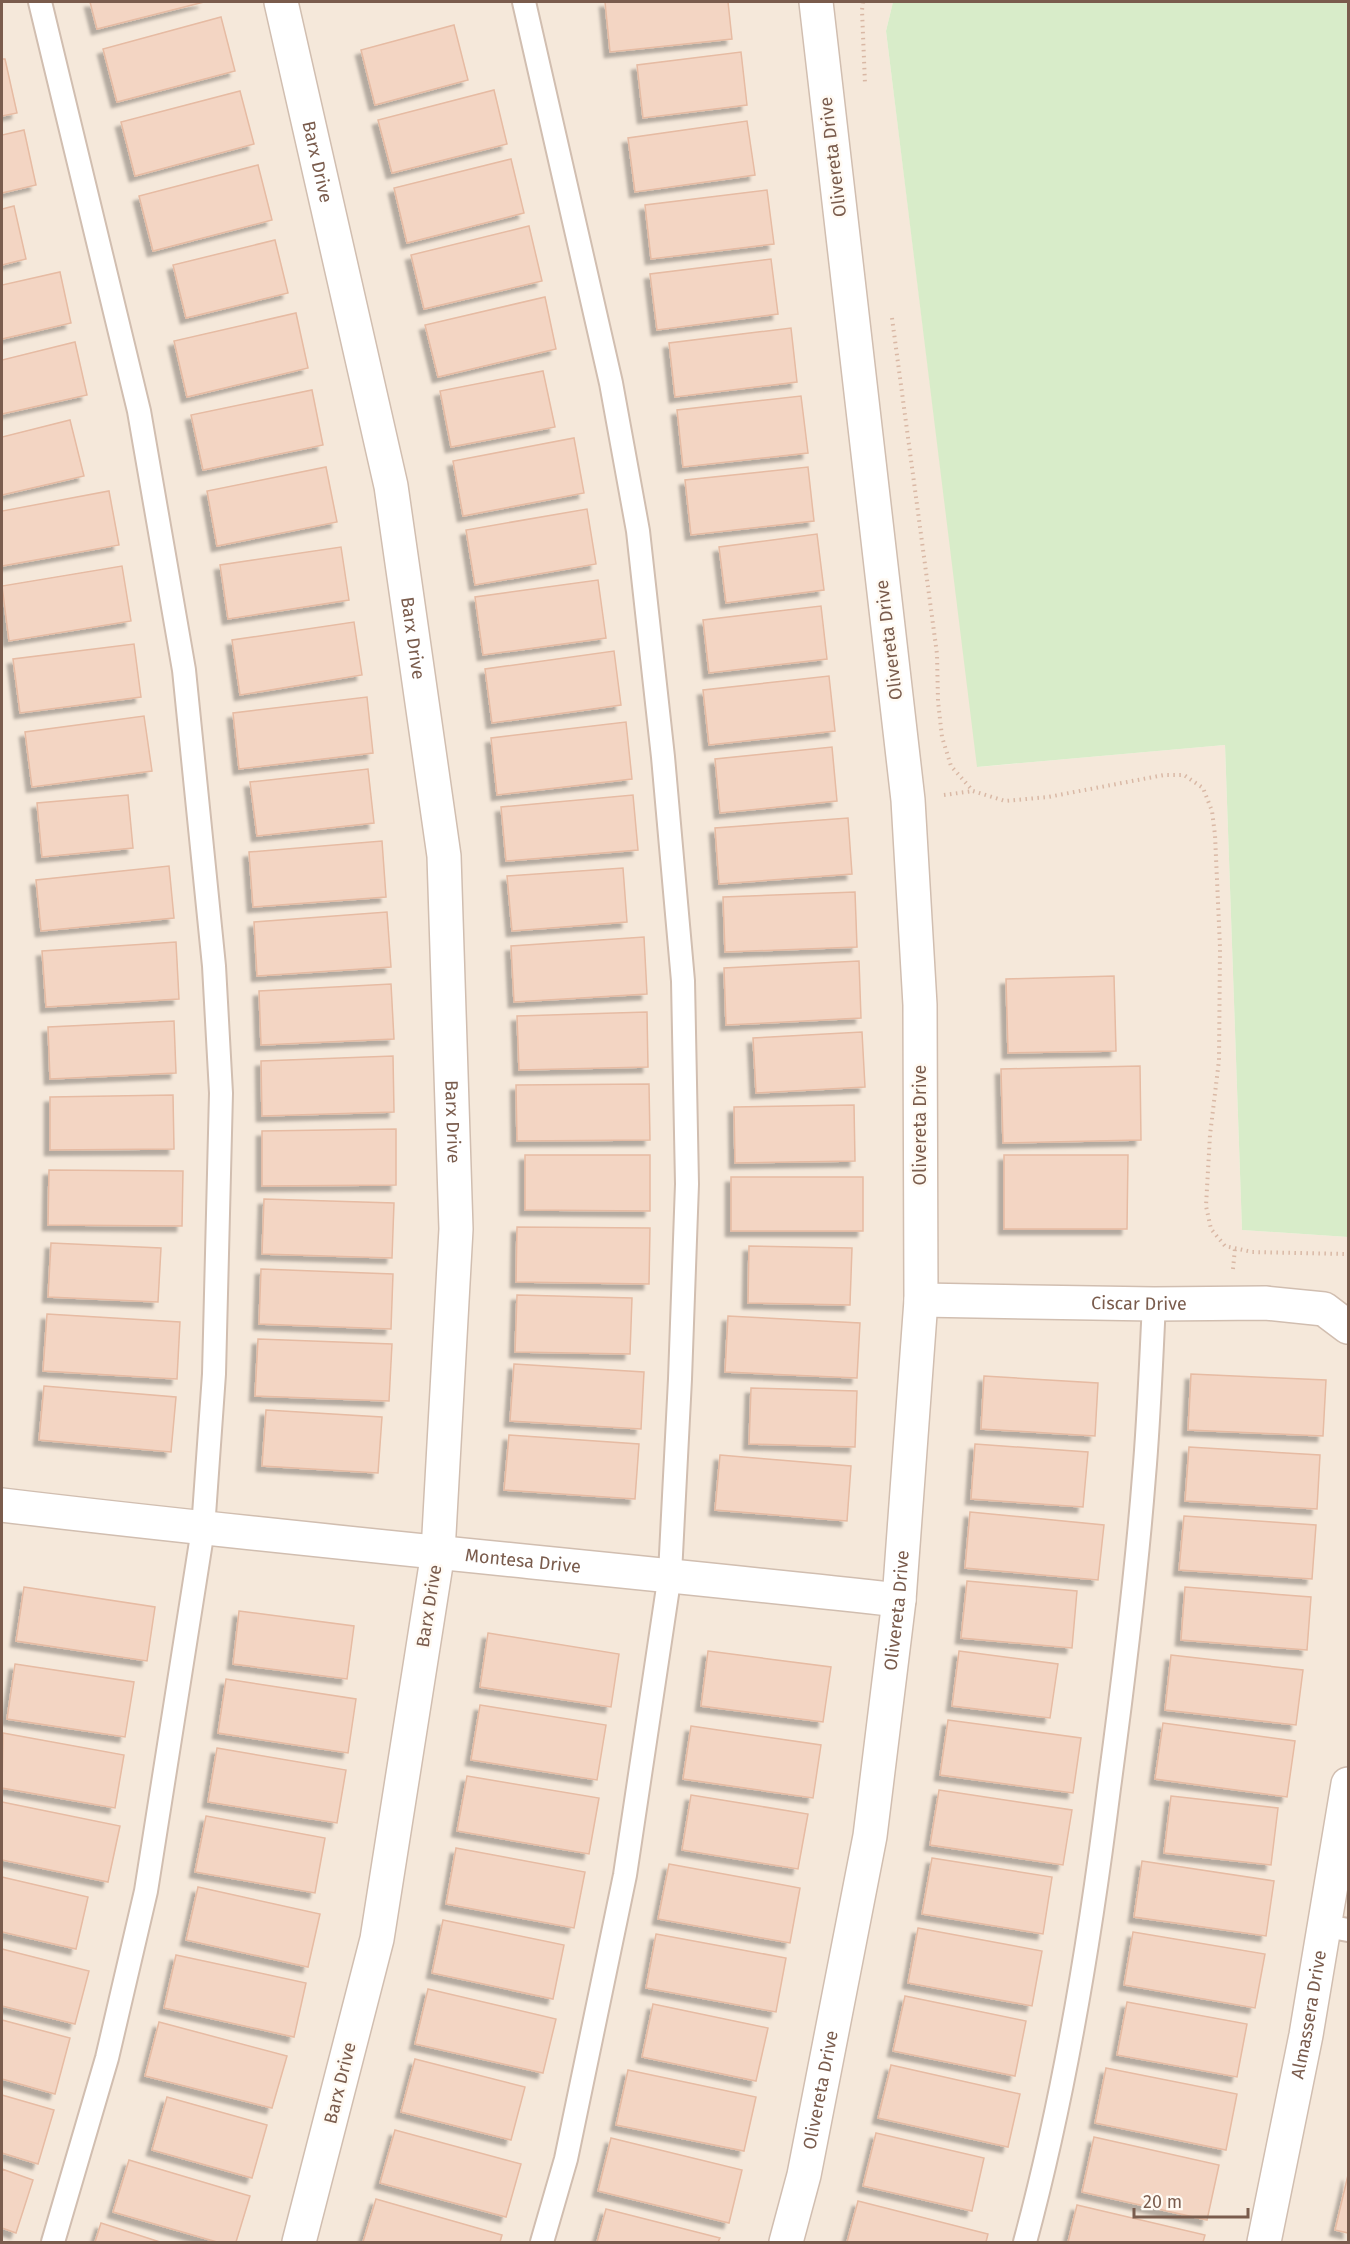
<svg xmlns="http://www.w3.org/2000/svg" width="1350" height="2244" font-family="'Fira Sans',sans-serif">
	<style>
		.residential { fill: #f5e8da }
		.green { fill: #d8ecc9 }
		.building { fill: #f3d5c3; stroke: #e6bba3; stroke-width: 1.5; filter: url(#shadow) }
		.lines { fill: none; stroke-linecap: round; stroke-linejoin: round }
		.service-casing { stroke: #d1beb0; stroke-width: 26 }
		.minor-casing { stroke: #d1beb0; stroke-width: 36 }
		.path { stroke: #d9b8a5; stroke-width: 4; stroke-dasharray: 1.5 4.5; stroke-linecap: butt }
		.service { stroke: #fff; stroke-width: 22 }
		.minor { stroke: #fff; stroke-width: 33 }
		.labels { text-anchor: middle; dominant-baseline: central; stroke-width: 5; stroke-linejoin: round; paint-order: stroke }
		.street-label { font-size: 18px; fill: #7a5c4d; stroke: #fffaf3 }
	</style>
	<defs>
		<filter id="shadow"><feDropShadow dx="-5.5" dy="5.5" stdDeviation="1.5" flood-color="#0004"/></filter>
	</defs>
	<rect width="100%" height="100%" fill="#fdf6ec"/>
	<path class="residential" d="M2,2H893L886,31L978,767L1225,745L1242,1230L1348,1237V2242H2Z"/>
	<path class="green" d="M893,2H1348V1237L1242,1230L1225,745L977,767L886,31Z"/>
	<path class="building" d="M90,2H204L97,29Z
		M605,2H728L732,39L610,52Z
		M221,17L235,71L117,102L103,49Z
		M454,25L468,80L375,105L361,50Z
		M741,52L747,105L643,118L637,65Z
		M2,59H5L17,113L2,116Z
		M494,90L507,144L392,173L378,120Z
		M240,91L254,144L135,176L121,122Z
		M747,121L755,175L635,192L628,138Z
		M24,130L36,185L2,193V135Z
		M511,159L524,213L407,243L394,188Z
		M258,165L272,220L153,251L139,196Z
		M767,190L774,244L651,259L645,205Z
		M14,206L26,259L2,265V209Z
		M529,226L542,281L424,309L411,255Z
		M275,240L288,293L186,318L173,265Z
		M771,259L778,314L657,330L650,274Z
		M60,272L71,323L2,339V285Z
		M545,297L556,349L438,377L425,325Z
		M296,313L308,368L187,397L174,341Z
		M791,328L797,382L675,397L669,343Z
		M75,342L87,395L2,414V360Z
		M543,371L555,427L451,447L440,391Z
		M312,390L323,445L203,470L191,415Z
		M801,396L808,453L683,467L677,410Z
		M70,420L84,476L2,495V437Z
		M574,438L584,493L463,516L453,461Z
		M326,467L337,522L217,546L207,491Z
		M808,467L814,521L691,535L685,480Z
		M109,491L119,545L2,566V511Z
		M587,509L596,564L475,585L466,530Z
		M817,534L824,590L726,603L719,547Z
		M341,547L349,600L228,619L220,565Z
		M122,566L131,621L9,641L2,586Z
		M598,580L606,638L483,655L475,597Z
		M821,606L827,659L709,673L703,620Z
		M354,622L362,675L240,695L232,640Z
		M134,644L141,697L20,713L13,659Z
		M614,651L621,705L492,723L485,669Z
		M829,676L835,731L709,745L703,690Z
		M367,697L373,753L239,769L233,713Z
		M144,716L152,771L32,787L25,732Z
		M626,722L632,779L497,795L491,738Z
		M832,747L837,801L720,813L715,759Z
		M368,769L374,823L257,836L250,782Z
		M128,795L133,848L42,857L37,803Z
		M633,795L638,850L506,861L501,807Z
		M848,818L852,874L719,884L715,828Z
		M382,841L386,897L253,907L249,852Z
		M169,866L174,918L41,931L36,880Z
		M623,868L627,922L512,931L507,876Z
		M855,892L857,947L725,952L723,897Z
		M387,912L391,967L257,976L254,922Z
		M644,937L647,994L514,1002L511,946Z
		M176,942L179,999L46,1007L42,951Z
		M859,961L861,1018L726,1025L724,968Z
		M1114,976L1116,1051L1008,1053L1006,979Z
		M391,984L394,1039L261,1045L259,991Z
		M647,1012L648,1067L519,1070L517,1016Z
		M174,1021L176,1073L50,1079L48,1027Z
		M862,1032L865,1087L756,1093L753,1038Z
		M393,1056L394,1112L262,1116L261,1061Z
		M1140,1066L1141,1140L1003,1143L1001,1069Z
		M649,1084L650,1140L517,1141L516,1085Z
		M173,1095L174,1149L50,1150V1097Z
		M854,1105L855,1161L735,1163L734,1107Z
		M396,1129V1185L262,1186V1131Z
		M525,1155H650V1211L525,1210Z
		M1004,1155H1128L1127,1229H1004Z
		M49,1170L183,1171L182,1226L48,1225Z
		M731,1177H863V1231H731Z
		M264,1199L394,1203L392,1258L262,1254Z
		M517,1227L650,1228L649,1284L516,1282Z
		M51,1243L161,1248L158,1302L48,1297Z
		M749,1246L852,1248L850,1305L748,1303Z
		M261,1269L393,1274L391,1329L259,1324Z
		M517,1295L632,1298L630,1354L515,1352Z
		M47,1314L180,1322L177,1379L43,1371Z
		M728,1316L860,1323L857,1378L725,1372Z
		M258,1339L392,1344L389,1401L255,1396Z
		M514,1364L644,1372L641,1429L510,1421Z
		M1191,1374L1326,1380L1323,1436L1188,1430Z
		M984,1376L1098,1383L1095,1436L981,1429Z
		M44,1386L176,1397L171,1452L39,1440Z
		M751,1388L857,1391L855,1447L749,1444Z
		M266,1410L382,1417L378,1473L262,1466Z
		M509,1435L639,1444L635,1499L504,1490Z
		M975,1444L1088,1452L1083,1507L971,1499Z
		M1189,1447L1320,1455L1317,1509L1185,1501Z
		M720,1455L851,1466L847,1521L715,1510Z
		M970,1512L1104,1525L1098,1580L965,1568Z
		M1184,1516L1316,1525L1312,1579L1179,1570Z
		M967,1581L1077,1591L1072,1648L961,1638Z
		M24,1587L155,1607L147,1661L16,1641Z
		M1185,1587L1311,1597L1307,1650L1181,1640Z
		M239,1611L354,1626L347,1679L233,1664Z
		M488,1633L619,1654L611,1707L480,1687Z
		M708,1651L831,1667L823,1722L701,1706Z
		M959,1651L1058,1664L1050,1718L952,1706Z
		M1171,1655L1303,1670L1296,1725L1165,1710Z
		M15,1664L134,1682L125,1737L7,1719Z
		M226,1679L356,1699L348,1753L218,1733Z
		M480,1705L606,1725L597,1780L471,1760Z
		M948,1720L1081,1738L1073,1793L940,1775Z
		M1163,1723L1295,1741L1287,1797L1155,1779Z
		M691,1726L821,1745L813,1798L683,1779Z
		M3,1733L124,1755L115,1808L2,1788Z
		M217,1748L346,1770L337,1823L208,1802Z
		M467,1776L599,1798L589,1854L457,1831Z
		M939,1790L1072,1810L1063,1865L930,1845Z
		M691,1795L808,1814L798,1869L682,1850Z
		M1171,1796L1278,1808L1271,1865L1164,1853Z
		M2,1802L120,1826L108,1882L2,1860Z
		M206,1816L325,1838L315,1893L195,1872Z
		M456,1848L585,1872L574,1928L446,1904Z
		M932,1858L1052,1877L1043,1934L922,1914Z
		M1142,1861L1274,1881L1266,1936L1134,1917Z
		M669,1864L800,1888L790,1943L658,1919Z
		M2,1877L88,1897L76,1949L2,1932Z
		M198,1887L320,1914L308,1967L186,1940Z
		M443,1920L564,1945L553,1999L432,1973Z
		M918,1928L1042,1951L1032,2006L908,1983Z
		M1133,1932L1265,1954L1255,2008L1124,1985Z
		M656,1934L786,1958L776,2012L646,1988Z
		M2,1949L89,1971L75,2024L2,2006Z
		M176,1955L306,1983L294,2037L164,2008Z
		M428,1989L556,2019L543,2073L415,2044Z
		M905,1996L1026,2021L1015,2076L893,2051Z
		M1127,2002L1247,2024L1237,2077L1117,2055Z
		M653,2004L768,2028L756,2081L642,2057Z
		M2,2020L70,2038L55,2094L2,2079Z
		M159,2022L287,2056L272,2108L145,2076Z
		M415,2059L525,2087L511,2140L401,2112Z
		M891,2065L1020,2094L1008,2147L878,2118Z
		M1106,2068L1237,2094L1226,2150L1095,2123Z
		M628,2070L756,2097L744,2151L616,2125Z
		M2,2095L54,2110L38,2164L2,2153Z
		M167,2097L267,2125L252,2178L152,2150Z
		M395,2130L521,2164L506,2217L380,2183Z
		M876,2133L984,2158L972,2211L863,2186Z
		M1094,2137L1219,2165L1207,2220L1082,2192Z
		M611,2138L742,2170L729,2223L598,2191Z
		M129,2160L250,2196L236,2242H217L113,2212Z
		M2,2169L33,2180L16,2233L2,2228Z
		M1348,2175V2233L1335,2230Z
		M376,2199L502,2235L500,2242H363Z
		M858,2201L988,2234L986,2242H847Z
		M1077,2205L1205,2235L1203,2242H1068Z
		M606,2209L720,2238L718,2242H597Z
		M101,2223L160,2242H95Z"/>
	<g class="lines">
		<g class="service-casing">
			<path id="service" d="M40,2L139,411L184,670L214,966L221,1093L214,1374L203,1529L146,1891L107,2058L53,2242
				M524,2L611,383L638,531L663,757L683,981L687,1184L680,1379L670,1574L625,1875L566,2159L542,2242
				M1326,1926L1348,1930
				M1025,2242C1065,2094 1090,1941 1109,1788C1123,1684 1136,1580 1144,1476C1149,1419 1151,1361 1154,1304"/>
		</g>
		<g class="minor-casing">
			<g id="minor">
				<path id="s1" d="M281,2L391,486L444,856L456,1229L438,1552L377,1939L299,2242"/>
				<path id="s2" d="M921,1300L1154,1304L1265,1303L1324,1309L1348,1327"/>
				<path id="s3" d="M2,1505C300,1541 600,1567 899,1600"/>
				<path id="s4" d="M786,2242L804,2175L870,1836L899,1600L921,1300L920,1005L908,800L816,2"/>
				<path id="s5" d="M1264,2242L1306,2035L1348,1784"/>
			</g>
		</g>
		<path class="path" d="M863,2L862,10L865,84
			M892,318L937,654L938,701L942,737L951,766L973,791L1005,801L1048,797L1164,775H1184L1203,788L1212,811L1215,835L1220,947L1219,1060L1210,1135L1206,1206L1211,1229L1225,1246L1252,1252L1348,1254
			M944,795L973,791
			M1233,1269L1235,1248"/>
		<use href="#service" class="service"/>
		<use href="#minor" class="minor"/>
	</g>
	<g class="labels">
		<g class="street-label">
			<text transform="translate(833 157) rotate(-97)">Olivereta Drive</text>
			<text stroke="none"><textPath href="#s1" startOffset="164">Barx Drive</textPath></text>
			<text stroke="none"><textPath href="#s1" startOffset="650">Barx Drive</textPath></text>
			<text transform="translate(889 640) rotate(-97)">Olivereta Drive</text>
			<text stroke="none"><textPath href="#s1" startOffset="1136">Barx Drive</textPath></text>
			<text transform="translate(920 1125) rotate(-90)">Olivereta Drive</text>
			<text stroke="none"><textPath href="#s2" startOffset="218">Ciscar Drive</textPath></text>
			<text stroke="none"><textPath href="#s3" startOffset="524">Montesa Drive</textPath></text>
			<text transform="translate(429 1606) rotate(-81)">Barx Drive</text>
			<text stroke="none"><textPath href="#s4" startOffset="642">Olivereta Drive</textPath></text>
			<text stroke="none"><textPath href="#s5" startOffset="232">Almassera Drive</textPath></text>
			<text transform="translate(340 2083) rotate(-76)">Barx Drive</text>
			<text stroke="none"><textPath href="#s4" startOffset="156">Olivereta Drive</textPath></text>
		</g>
	</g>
	<rect width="1350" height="2244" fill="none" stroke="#7a5c4d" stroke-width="6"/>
	<path d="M1134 2208v9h114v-9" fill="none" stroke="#7a5c4d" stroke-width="3"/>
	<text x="1143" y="2208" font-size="18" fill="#7a5c4d" stroke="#fffaf3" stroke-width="4.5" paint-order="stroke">20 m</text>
</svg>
